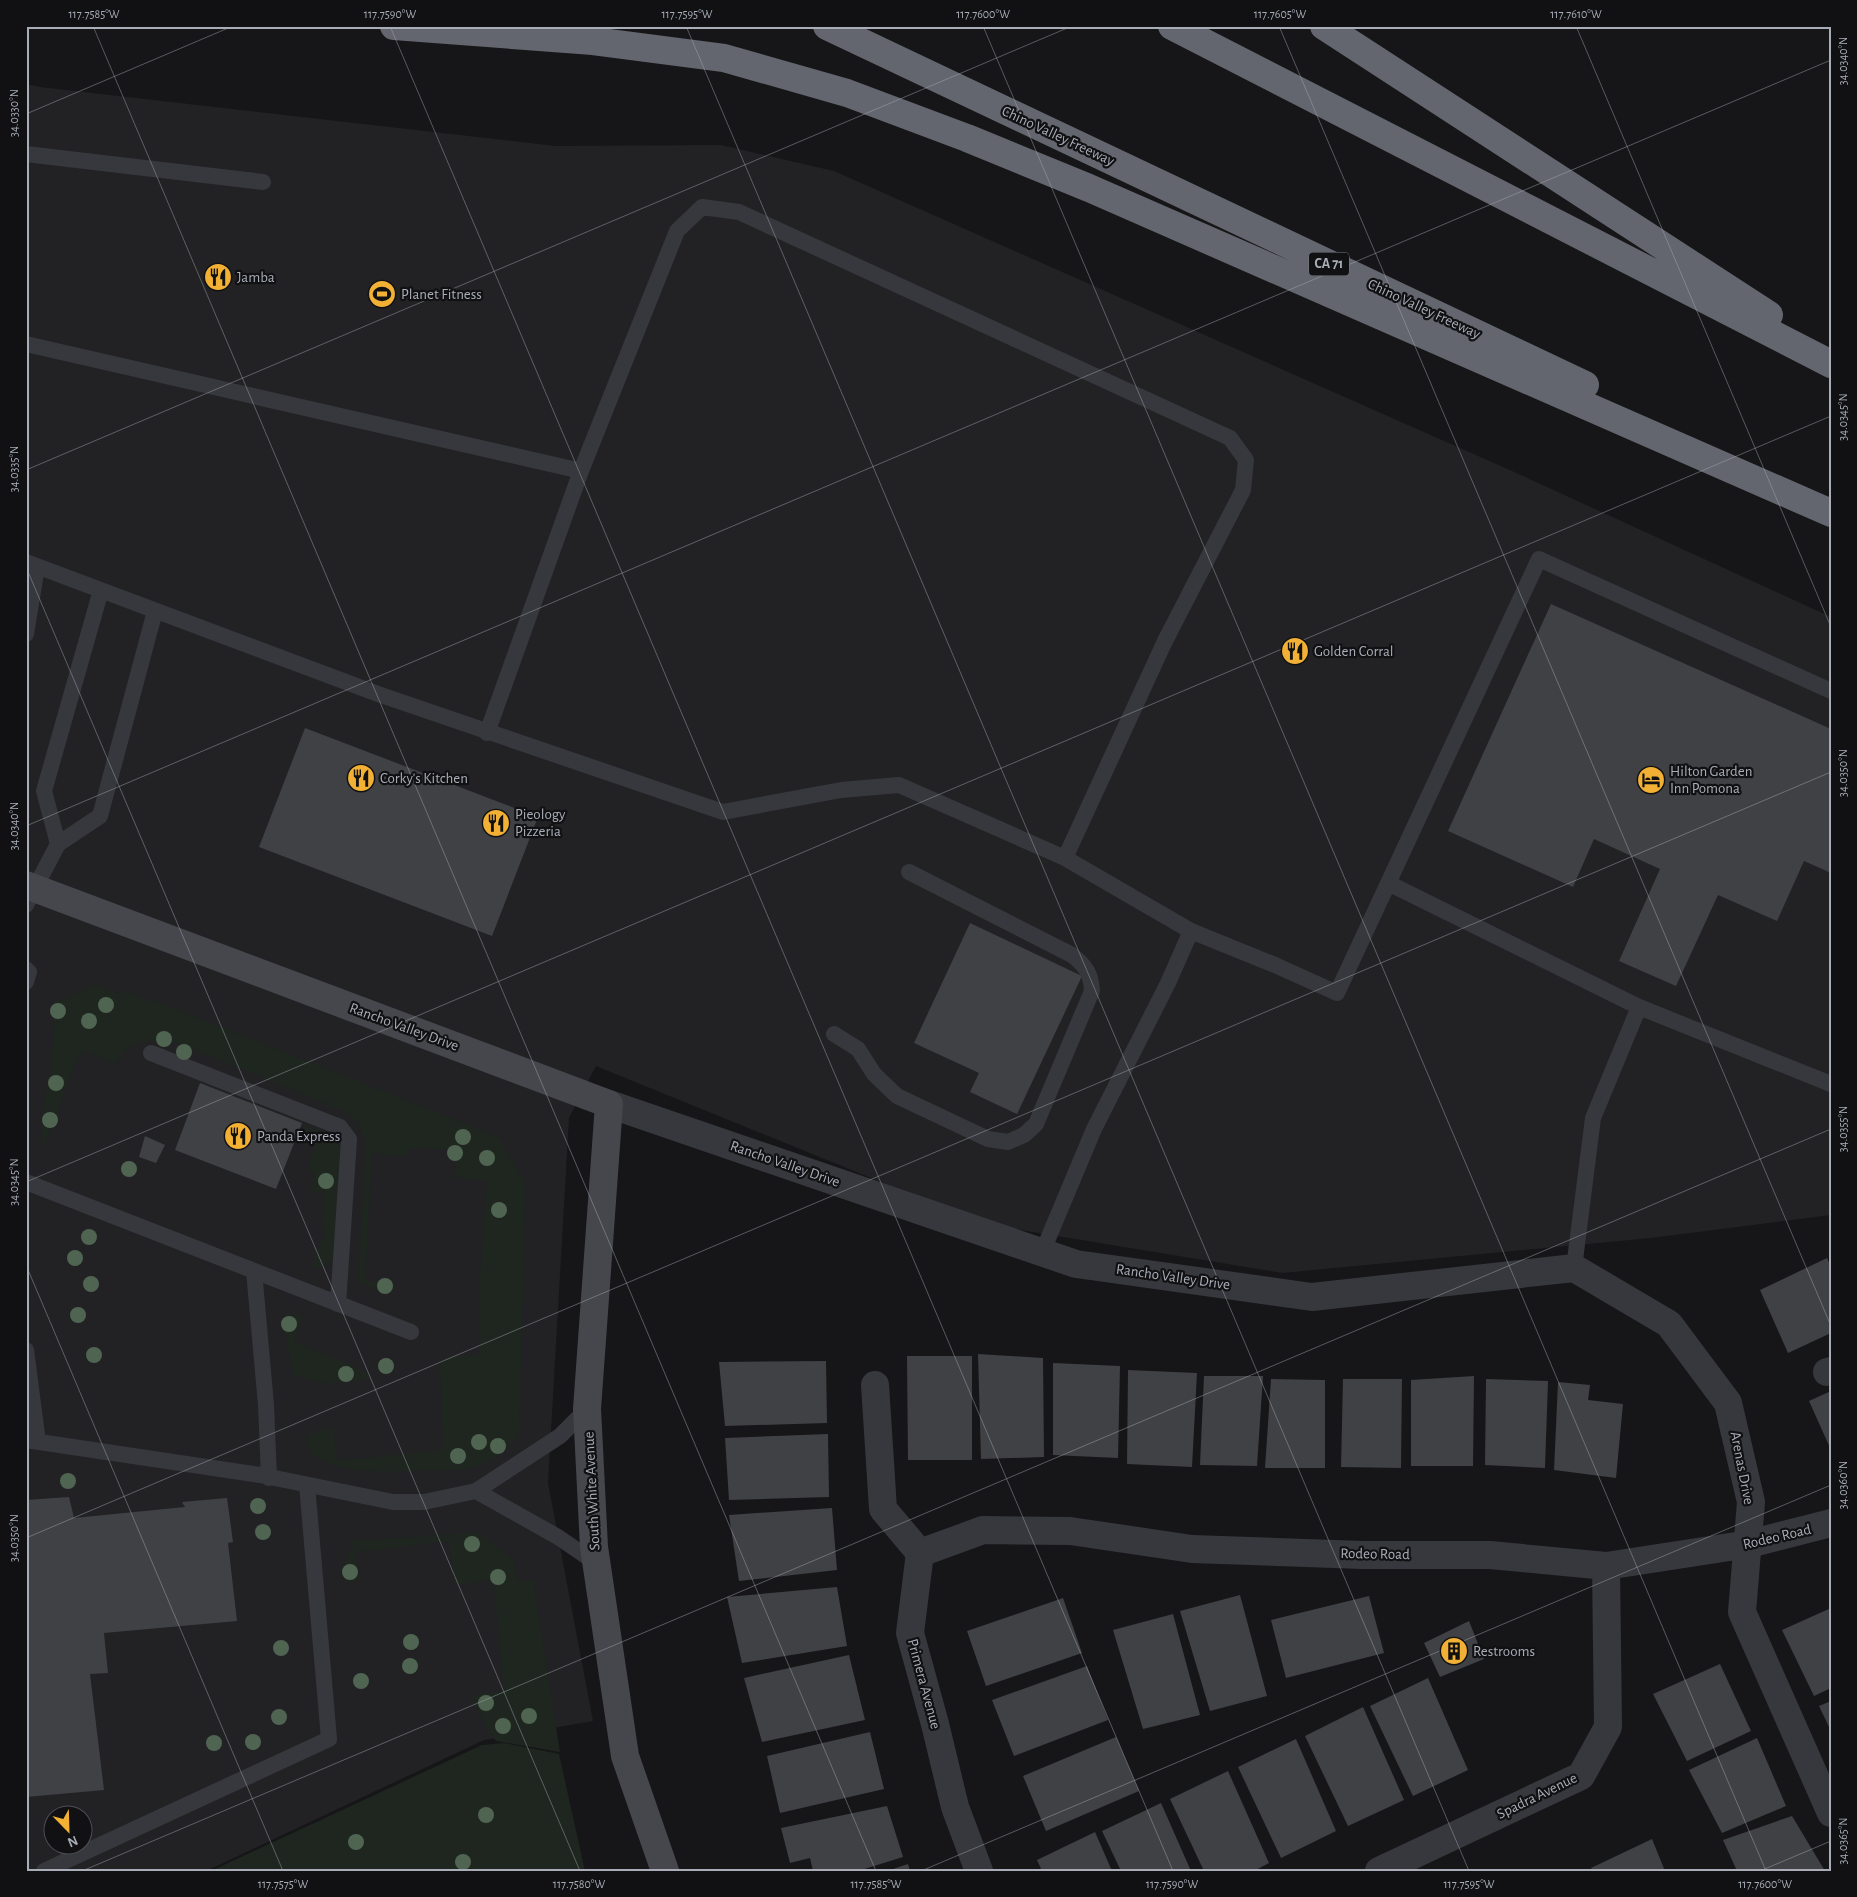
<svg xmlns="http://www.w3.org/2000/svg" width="1857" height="1897" font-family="'Alegreya Sans',sans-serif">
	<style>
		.built { fill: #222225; fill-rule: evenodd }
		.green { fill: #1e261f }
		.building { fill: #404145 }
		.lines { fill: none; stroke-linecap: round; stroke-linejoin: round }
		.lane { stroke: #37383d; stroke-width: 16 }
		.street { stroke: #37383d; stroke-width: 28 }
		.secondary { stroke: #45474d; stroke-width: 28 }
		.highway { stroke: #63666e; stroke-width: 28 }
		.tree { fill: #506452 }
		.ticks { fill: none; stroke: #a8adb8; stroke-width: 1; stroke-opacity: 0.45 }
		.labels { text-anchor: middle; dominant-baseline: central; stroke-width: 4.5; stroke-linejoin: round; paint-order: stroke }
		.shield { fill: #111113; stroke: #7b7e86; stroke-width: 1 }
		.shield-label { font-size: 14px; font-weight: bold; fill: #a8adb8 }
		.street-label { font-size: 15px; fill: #a8adb8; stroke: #111113 }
		.poi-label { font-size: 15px; fill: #a8adb8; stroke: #111113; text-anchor: start }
		.neatline { fill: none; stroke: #a8adb8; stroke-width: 2 }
		.ticks-label { font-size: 12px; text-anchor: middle; fill: #a8adb8 }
	</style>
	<rect width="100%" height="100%" fill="#161618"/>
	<path class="built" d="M26,84L40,87L555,146L721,145L834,171L1512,471L1831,617V1215L1651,1238L1282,1273L984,1224L596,1066L569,1118L548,1483L593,1721L484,1740L206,1871H26ZM52,1814H82V1844H52Z"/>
	<path class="green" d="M96,984L118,994L125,991L163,1004L499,1137L526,1185L519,1433C510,1450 490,1463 471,1468C460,1471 445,1469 433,1470C403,1471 312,1480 306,1439L312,1433L333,1427L337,1458L345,1460L443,1450L440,1364C448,1352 466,1356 479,1355V1289L487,1182L454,1177L458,1151L416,1147L402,1156L372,1153L365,1278L369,1282H396L395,1288L391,1292H380L358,1281L366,1142L359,1126L348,1113L176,1042L159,1040L131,1045L114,1064L85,1051L77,1060L44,1147L41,1138L45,1097L51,1070L56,1000L66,999Z
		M304,1125L337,1137L341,1151L334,1256L332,1261L321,1268L312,1265L324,1233L322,1228L324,1193L310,1190L315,1173L307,1169L316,1144L302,1139Z
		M294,1313L303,1316L294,1341L369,1373L370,1379L326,1384L293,1375L283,1319Z
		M479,1532L514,1561L516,1581L533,1580L560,1752L496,1741L485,1725L471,1696L504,1690L494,1586L489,1580L460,1585L455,1583L449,1541L358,1552L356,1553L360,1581L349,1582L342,1570L354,1538L368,1540Z
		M504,1743L559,1754L585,1871H211L482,1745Z"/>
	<path class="building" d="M1551,604L1831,729V873L1804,861L1777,921L1718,895L1676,986L1619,961L1660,869L1594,839L1573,887L1448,831Z
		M305,728L538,817L492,936L259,847Z
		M970,923L1082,976L1017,1114L970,1092L979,1073L914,1043Z
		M200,1083L302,1123L276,1189L175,1150Z
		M145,1136L165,1145L156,1163L139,1157Z
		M1827,1258L1831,1267V1333L1788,1353L1760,1290Z
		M978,1354L1043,1358L1044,1457L981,1459Z
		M907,1356H972V1460H908Z
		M826,1361L827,1423L725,1426L719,1362Z
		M1053,1363L1120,1366L1118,1458L1053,1455Z
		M1128,1370L1197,1373L1192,1467L1127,1464Z
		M1204,1376H1263L1257,1466L1200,1465Z
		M1474,1376L1473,1466H1411V1380Z
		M1271,1379L1325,1380V1468H1265Z
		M1343,1379H1402L1401,1468L1341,1467Z
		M1486,1379L1548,1381L1545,1468L1485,1465Z
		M1558,1382L1590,1385L1588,1400L1623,1404L1616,1478L1554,1470Z
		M1831,1391V1450L1809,1401Z
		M828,1434L829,1497L729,1500L725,1438Z
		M69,1497L74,1518L185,1507L182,1502L227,1498L233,1542L228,1543L237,1621L104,1633L108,1673L90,1674L104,1790L26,1797V1500Z
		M832,1508L837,1570L739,1581L729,1515Z
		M837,1587L847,1646L742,1663L727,1597Z
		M1240,1595L1267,1696L1210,1711L1180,1611Z
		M1369,1596L1384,1653L1286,1678L1271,1620Z
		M1063,1598L1082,1653L986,1686L967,1631Z
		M1831,1608V1688L1814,1696L1782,1630Z
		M1173,1614L1200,1715L1143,1729L1113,1630Z
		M1469,1621L1484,1659L1440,1677L1424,1643Z
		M849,1655L865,1720L762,1742L744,1678Z
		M1720,1664L1751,1731L1687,1761L1653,1694Z
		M1087,1666L1108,1720L1014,1756L992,1700Z
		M1428,1678L1468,1770L1413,1796L1370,1706Z
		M1831,1701V1731L1819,1706Z
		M1363,1707L1404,1800L1348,1826L1305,1736Z
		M870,1732L884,1789L780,1813L767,1756Z
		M1116,1737L1139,1791L1046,1831L1023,1776Z
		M1757,1738L1786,1806L1722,1833L1689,1770Z
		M1296,1739L1336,1831L1281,1858L1238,1767Z
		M1228,1771L1269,1863L1254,1871H1204L1170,1799Z
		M1161,1803L1191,1871H1121L1102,1831Z
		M887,1806L903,1857L858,1871H813L810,1858L790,1863L781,1828Z
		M1792,1816L1825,1871H1737L1723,1840Z
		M1095,1832L1112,1871H1042L1037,1860Z
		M1652,1839L1665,1871H1593L1591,1868Z
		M908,1864L910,1871H890V1870Z"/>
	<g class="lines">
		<path class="lane" d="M26,154L263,182
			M26,344L581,471L487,733
			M581,471L677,231L702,207L739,212L1230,438L1246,460L1243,490L1165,641L1065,858
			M26,562L378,694L723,812L841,790L899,785L1065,858L1191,931L1168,983L1094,1129L1042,1253
			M26,634L37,567
			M58,844L44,791L101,590
			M1390,884L1639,1007
			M26,905L58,844L100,816L155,611
			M1191,931L1275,965L1337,993L1539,559L1831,691
			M26,969L29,972L26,982
			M834,1034L858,1049L874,1074L897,1096L988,1139L1008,1142L1024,1135L1036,1124L1092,991C1091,974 1086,966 1072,955L909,872
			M151,1053L340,1127L349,1139L338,1304
			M26,1182L411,1332
			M1574,1268L1593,1118L1639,1007L1831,1084
			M254,1271L266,1405L269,1478
			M26,1350L38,1442
			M26,1440L260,1475L393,1502H424L476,1491L560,1436L587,1409
			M476,1491L558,1537L596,1563
			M44,1871L329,1739L307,1485"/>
		<path class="street" d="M609,1104L1076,1264L1312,1297L1574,1268L1669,1324L1728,1403L1751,1502L1742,1612L1831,1813
			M1827,1372L1831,1371
			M875,1385L883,1509L920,1553L910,1633L935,1724L955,1807L979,1871
			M920,1553L983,1530L1070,1531L1192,1549L1363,1555H1490L1606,1566L1749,1544L1831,1523
			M1379,1871L1581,1776L1608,1727L1606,1566"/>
		<path class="secondary" d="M26,885L609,1104L587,1409L594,1547L625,1756L665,1871"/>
		<path class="highway" d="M394,26L593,41L724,58L847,93L967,138L1089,188L1831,513
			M827,26L1585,385
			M1172,26L1831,364
			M1324,26L1769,315"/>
	</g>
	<g class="tree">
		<circle cx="106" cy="1005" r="8"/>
		<circle cx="58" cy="1011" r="8"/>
		<circle cx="89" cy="1021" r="8"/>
		<circle cx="164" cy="1039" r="8"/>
		<circle cx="184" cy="1052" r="8"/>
		<circle cx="56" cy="1083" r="8"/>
		<circle cx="50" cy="1120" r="8"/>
		<circle cx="463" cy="1137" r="8"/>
		<circle cx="455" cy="1153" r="8"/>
		<circle cx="487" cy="1158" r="8"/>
		<circle cx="129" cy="1169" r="8"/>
		<circle cx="326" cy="1181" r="8"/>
		<circle cx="499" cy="1210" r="8"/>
		<circle cx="89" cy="1237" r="8"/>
		<circle cx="75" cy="1258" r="8"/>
		<circle cx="91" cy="1284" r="8"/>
		<circle cx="385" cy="1286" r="8"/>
		<circle cx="78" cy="1315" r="8"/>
		<circle cx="289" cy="1324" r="8"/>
		<circle cx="94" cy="1355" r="8"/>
		<circle cx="386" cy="1366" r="8"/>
		<circle cx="346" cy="1374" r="8"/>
		<circle cx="479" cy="1442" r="8"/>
		<circle cx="498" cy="1446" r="8"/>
		<circle cx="458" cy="1456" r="8"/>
		<circle cx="68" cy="1481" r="8"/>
		<circle cx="258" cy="1506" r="8"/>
		<circle cx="263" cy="1532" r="8"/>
		<circle cx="472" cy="1544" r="8"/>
		<circle cx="350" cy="1572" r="8"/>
		<circle cx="498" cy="1577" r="8"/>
		<circle cx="411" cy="1642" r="8"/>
		<circle cx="281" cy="1648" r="8"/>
		<circle cx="410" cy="1666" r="8"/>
		<circle cx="361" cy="1681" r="8"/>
		<circle cx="486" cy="1703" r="8"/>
		<circle cx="529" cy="1716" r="8"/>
		<circle cx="279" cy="1717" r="8"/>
		<circle cx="503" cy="1726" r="8"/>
		<circle cx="253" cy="1742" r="8"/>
		<circle cx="214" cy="1743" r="8"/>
		<circle cx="486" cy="1815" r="8"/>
		<circle cx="356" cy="1842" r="8"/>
		<circle cx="463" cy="1862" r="8"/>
	</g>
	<path class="ticks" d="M93,26L876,1871M390,26L1173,1871M686,26L1469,1871M983,26L1766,1871M1279,26L1831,1326M1576,26L1831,627M26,114L233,26M26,470L1072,26M26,567L580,1871M26,826L1831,60M26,1182L1831,416M26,1265L283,1871M26,1538L1831,772M82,1871L1831,1129M921,1871L1831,1485M1760,1871L1831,1841"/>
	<defs>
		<g id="restaurant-disc" transform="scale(1.4375)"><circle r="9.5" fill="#f2b134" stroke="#111113"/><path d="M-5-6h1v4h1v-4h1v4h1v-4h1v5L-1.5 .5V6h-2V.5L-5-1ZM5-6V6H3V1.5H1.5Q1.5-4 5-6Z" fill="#111"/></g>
		<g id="stadium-disc" transform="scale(1.4375)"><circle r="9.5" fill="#f2b134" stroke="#111113"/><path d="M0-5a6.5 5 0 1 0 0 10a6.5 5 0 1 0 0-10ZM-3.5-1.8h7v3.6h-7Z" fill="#111"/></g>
		<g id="hotel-disc" transform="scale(1.4375)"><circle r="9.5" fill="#f2b134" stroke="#111113"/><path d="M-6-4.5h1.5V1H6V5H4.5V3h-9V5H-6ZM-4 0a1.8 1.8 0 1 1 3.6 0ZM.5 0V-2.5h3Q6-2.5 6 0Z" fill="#111"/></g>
		<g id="building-disc" transform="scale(1.4375)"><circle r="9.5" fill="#f2b134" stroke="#111113"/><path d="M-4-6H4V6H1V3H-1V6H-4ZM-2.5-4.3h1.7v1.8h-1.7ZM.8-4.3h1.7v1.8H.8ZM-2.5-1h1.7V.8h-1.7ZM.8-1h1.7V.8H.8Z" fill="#111"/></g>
	</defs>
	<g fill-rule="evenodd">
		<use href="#restaurant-disc" x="218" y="277"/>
		<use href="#stadium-disc" x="382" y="294"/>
		<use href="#restaurant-disc" x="1295" y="651"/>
		<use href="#restaurant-disc" x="361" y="778"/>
		<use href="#hotel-disc" x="1651" y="780"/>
		<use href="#restaurant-disc" x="496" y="823"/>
		<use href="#restaurant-disc" x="238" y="1136"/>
		<use href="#building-disc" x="1454" y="1651"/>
	</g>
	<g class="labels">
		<rect class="shield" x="1309" y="252.5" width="40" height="23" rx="4"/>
		<g class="shield-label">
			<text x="1329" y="264">CA 71</text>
		</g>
		<g class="street-label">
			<text transform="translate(1058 136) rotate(25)">Chino Valley Freeway</text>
			<text transform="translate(1424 309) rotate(25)">Chino Valley Freeway</text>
			<text transform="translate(404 1027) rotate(20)">Rancho Valley Drive</text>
			<text transform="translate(785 1164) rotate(19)">Rancho Valley Drive</text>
			<text transform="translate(1173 1277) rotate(8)">Rancho Valley Drive</text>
			<text transform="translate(1742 1468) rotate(79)">Arenas Drive</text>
			<text transform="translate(592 1491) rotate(-93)">South White Avenue</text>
			<text transform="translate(1777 1537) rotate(-13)">Rodeo Road</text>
			<text transform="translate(1375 1554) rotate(1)">Rodeo Road</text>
			<text transform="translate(924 1684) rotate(75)">Primera Avenue</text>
			<text transform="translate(1537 1796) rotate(-26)">Spadra Avenue</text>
		</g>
		<g class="poi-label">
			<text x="237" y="277">Jamba</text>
			<text x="401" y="294">Planet Fitness</text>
			<text x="1314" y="651">Golden Corral</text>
			<text x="1670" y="771">Hilton Garden<tspan x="1670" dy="17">Inn Pomona</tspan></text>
			<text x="380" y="778">Corky's Kitchen</text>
			<text x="515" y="814">Pieology<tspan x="515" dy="17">Pizzeria</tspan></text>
			<text x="257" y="1136">Panda Express</text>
			<text x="1473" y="1651">Restrooms</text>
		</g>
	</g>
	<rect width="1857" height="1897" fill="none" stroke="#111113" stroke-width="55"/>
	<g transform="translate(68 1830) rotate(157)"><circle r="24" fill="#111113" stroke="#4d4f55"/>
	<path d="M0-4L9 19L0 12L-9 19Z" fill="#f2b134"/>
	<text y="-8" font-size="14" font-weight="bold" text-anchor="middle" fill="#a8adb8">N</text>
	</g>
	<rect x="28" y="28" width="1802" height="1842" class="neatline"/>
	<g class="ticks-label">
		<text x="94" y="18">117.7585°W</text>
		<text x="390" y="18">117.7590°W</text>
		<text x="687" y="18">117.7595°W</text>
		<text x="983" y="18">117.7600°W</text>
		<text x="1280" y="18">117.7605°W</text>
		<text x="1576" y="18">117.7610°W</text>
		<text transform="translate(1843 61) rotate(-90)" y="4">34.0340°N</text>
		<text transform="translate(14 113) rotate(-90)" y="4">34.0330°N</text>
		<text transform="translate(1843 417) rotate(-90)" y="4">34.0345°N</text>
		<text transform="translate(14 469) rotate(-90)" y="4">34.0335°N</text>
		<text transform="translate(1843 773) rotate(-90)" y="4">34.0350°N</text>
		<text transform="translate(14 826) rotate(-90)" y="4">34.0340°N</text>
		<text transform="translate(1843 1129) rotate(-90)" y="4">34.0355°N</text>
		<text transform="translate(14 1182) rotate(-90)" y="4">34.0345°N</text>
		<text transform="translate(1843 1485) rotate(-90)" y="4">34.0360°N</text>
		<text transform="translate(14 1538) rotate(-90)" y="4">34.0350°N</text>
		<text transform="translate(1843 1841) rotate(-90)" y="4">34.0365°N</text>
		<text x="283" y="1888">117.7575°W</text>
		<text x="579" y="1888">117.7580°W</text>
		<text x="876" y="1888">117.7585°W</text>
		<text x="1172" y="1888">117.7590°W</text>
		<text x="1469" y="1888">117.7595°W</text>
		<text x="1765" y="1888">117.7600°W</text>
	</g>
</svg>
